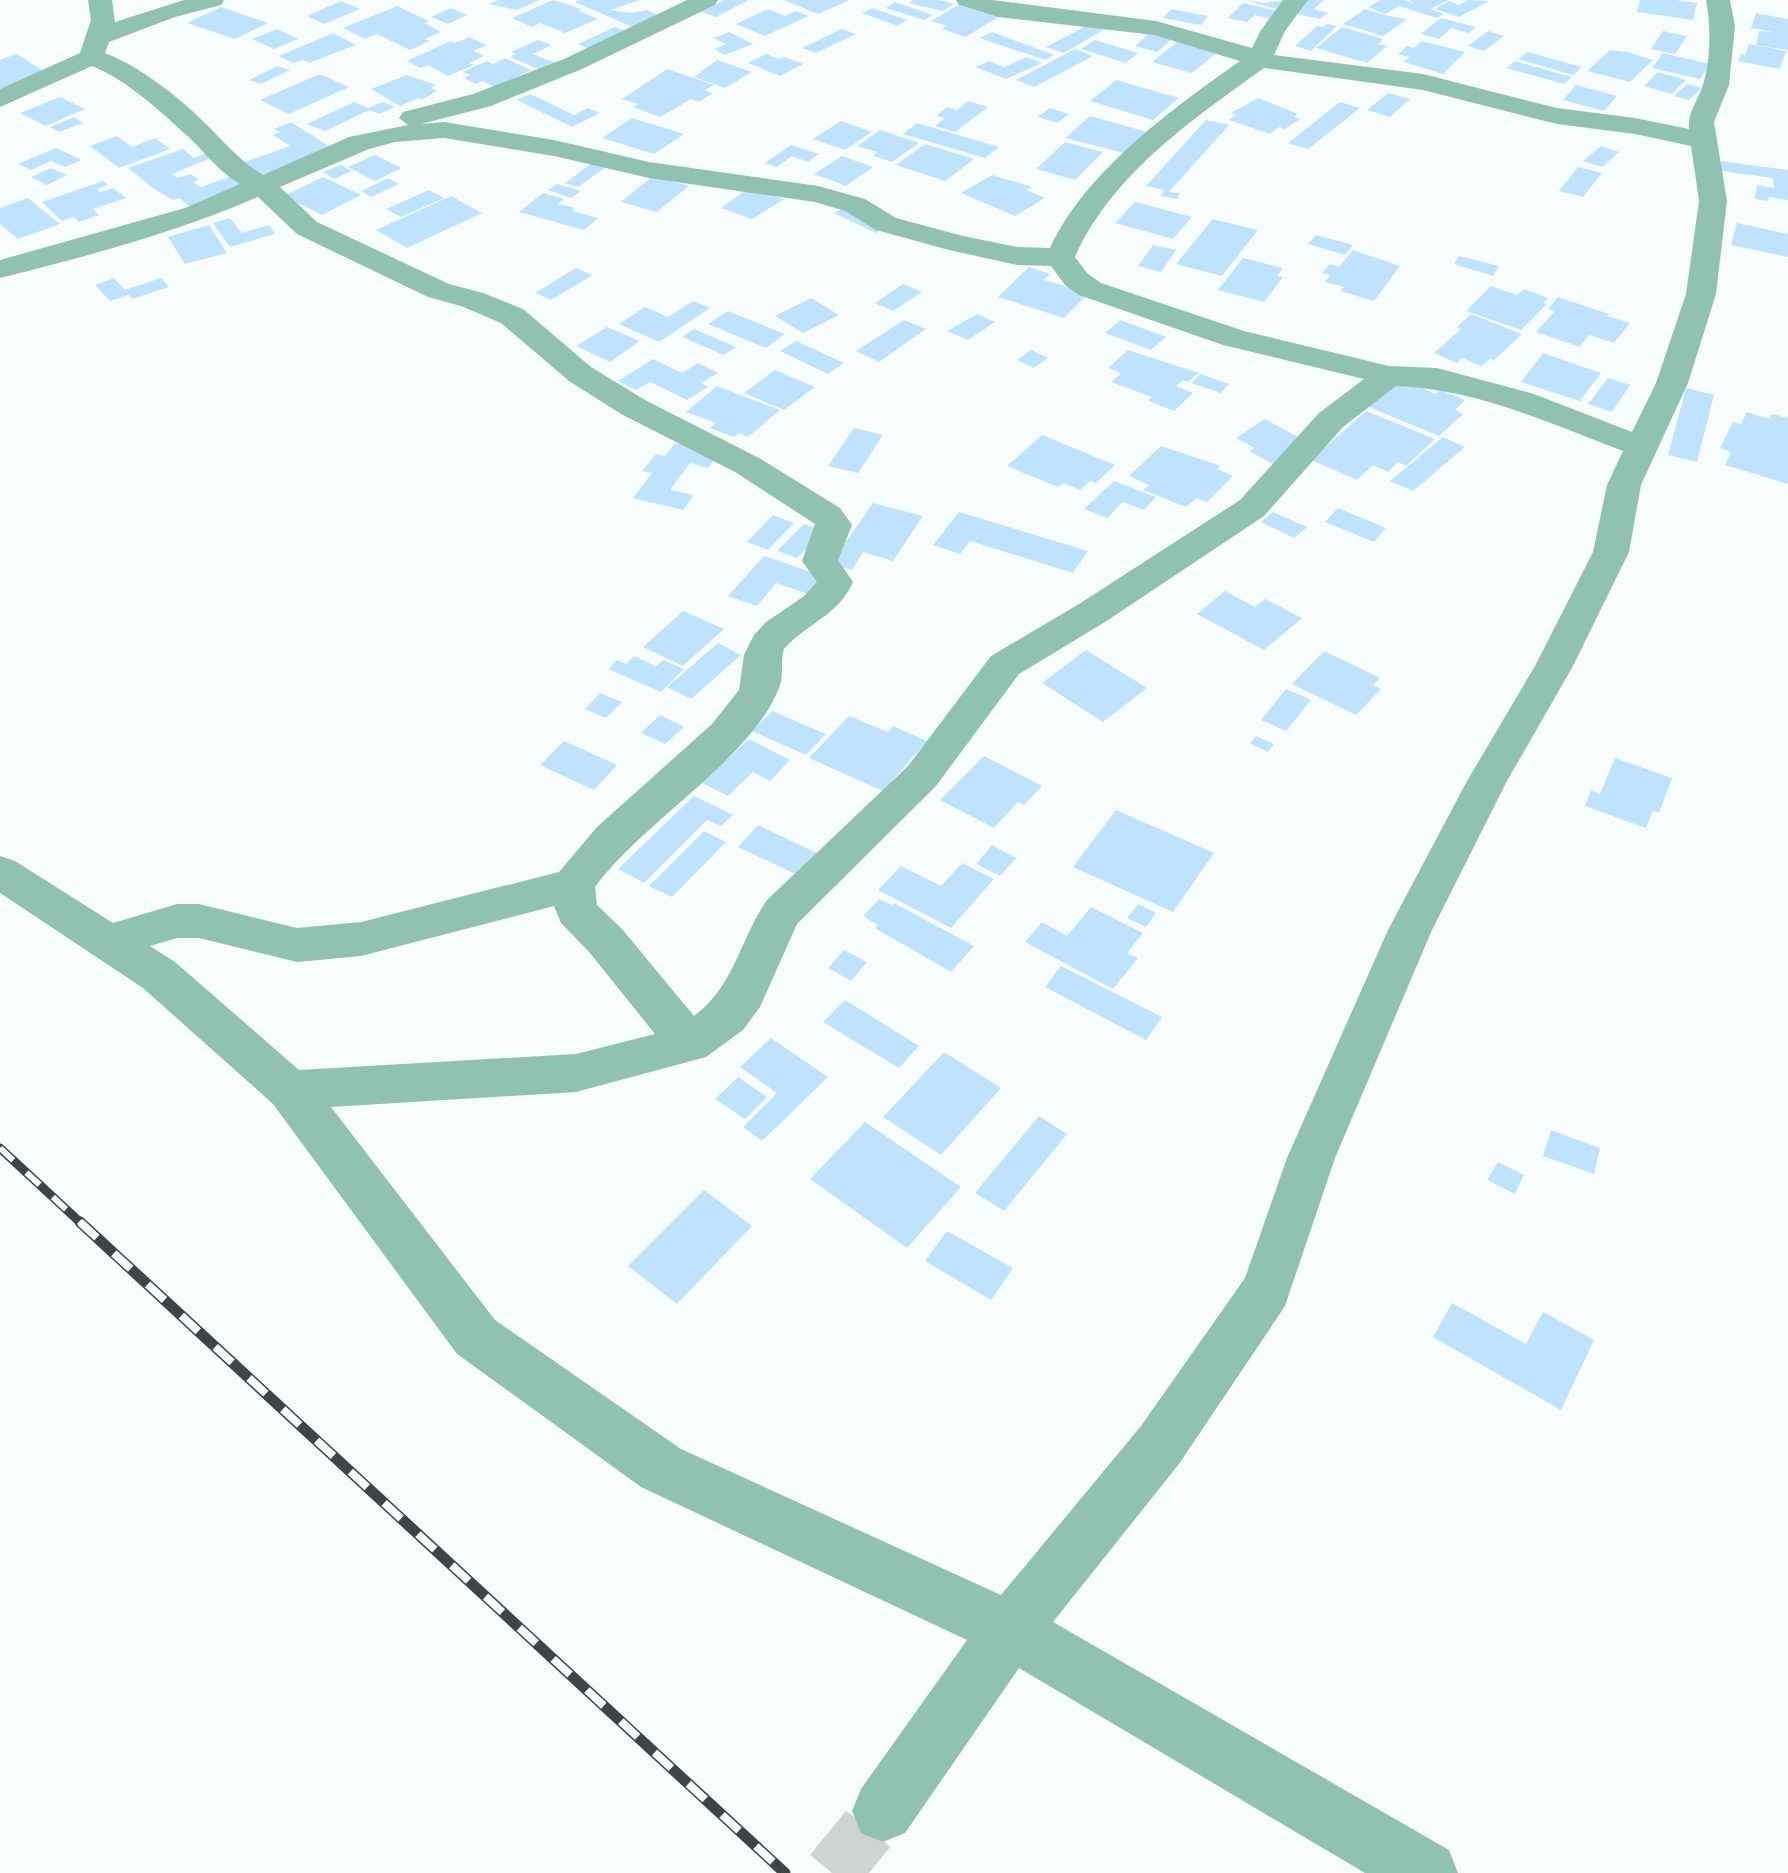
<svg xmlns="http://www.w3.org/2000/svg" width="1788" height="1873" font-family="Barlow,sans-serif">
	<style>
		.building { fill: #bfe3fc }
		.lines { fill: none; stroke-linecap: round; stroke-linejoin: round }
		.minor-tunnel { stroke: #cdd4d4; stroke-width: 57; stroke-dasharray: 57 28; stroke-linecap: butt }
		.minor { fill: #91c2b1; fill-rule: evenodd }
		.rail-far1-casing { stroke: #3c4647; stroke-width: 9 }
		.rail-casing { stroke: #3c4647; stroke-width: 11 }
		.rail-far1 { stroke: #f7fdfd; stroke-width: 6; stroke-dasharray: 18; stroke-linecap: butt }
		.rail { stroke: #f7fdfd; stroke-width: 8; stroke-dasharray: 23; stroke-linecap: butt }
	</style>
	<rect width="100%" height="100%" fill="#f7fdfd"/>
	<path class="building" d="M498,0H540L517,10L489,4Z
		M553,0L582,9L579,11L598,19L565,33L540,23L532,27L512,18Z
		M579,0H640L610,10L631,13L647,10L661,16L635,28L575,2Z
		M724,0H749L716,17L701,12Z
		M784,0H850L818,14Z
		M913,0H939L954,4L943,11L909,3Z
		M1245,0L1264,3L1291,0L1280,10Z
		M1302,0H1324L1314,9L1328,13L1320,19L1289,12Z
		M1381,0H1404L1416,4L1409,0H1449L1430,9L1444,14L1437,18L1399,6L1385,14L1368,7Z
		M1468,0L1489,1L1459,17L1435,9L1449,1L1459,5Z
		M1640,0H1676L1697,3L1693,20L1637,12Z
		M341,1L360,9L324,24L307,16Z
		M895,2L933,15L924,20L886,8Z
		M1243,3L1278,11L1270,19L1255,15L1247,22L1228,18Z
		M958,5L998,17L966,37L942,29L947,26L931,21Z
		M397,6L429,21L425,23L441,32L425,39L430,41L410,50L377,34L365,39L343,28Z
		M221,7L268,23L235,39L187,23Z
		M451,8L467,15L448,24L431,17Z
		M872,8L907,20L897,26L862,13Z
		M768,9L785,16L796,11L808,16L765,36L736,24Z
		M1171,9L1208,16L1201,25L1163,18Z
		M1365,9L1389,16L1407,19L1383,36L1343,24Z
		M1756,13L1788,19V50L1756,45L1759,31L1773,32L1751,28Z
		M1441,18L1476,27L1469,33L1451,28L1439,39L1421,34Z
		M1090,24L1105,29L1064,53L1046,47Z
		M1327,24L1337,26L1311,51L1295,46L1317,26L1323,27Z
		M615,27L624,30L590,49L578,44Z
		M1342,27L1383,39L1379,44L1387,46L1367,63L1316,48Z
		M277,29L298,39L274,49L252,39Z
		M842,29L856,34L816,53L802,48Z
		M1153,30L1176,36L1157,52L1135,46Z
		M1488,31L1504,36L1484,51L1468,46Z
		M1663,31L1687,36L1675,54L1651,49Z
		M729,32L753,44L725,55L714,49L726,44L713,38Z
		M992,32L1054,55L1045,60L979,38Z
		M333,33L356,45L309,63L303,60L293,63L279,56Z
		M469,37L487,45L473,51L484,56L469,63L474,65L448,76L428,65L421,68L407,61L451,41L455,43Z
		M1181,39L1219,51L1192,73L1152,62Z
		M538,40L552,45L533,54L558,64L543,71L510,57L516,54L511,52Z
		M1095,40L1138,53L1126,63L1081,49Z
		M1422,41L1465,52L1443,74L1404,62L1409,57L1398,54L1407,46L1414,48Z
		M1749,44L1786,51L1780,69L1738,61L1741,54L1745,55Z
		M1075,49L1093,56L1034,87L1016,80Z
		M1610,50L1627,52L1653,60L1630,82L1587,71Z
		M1527,52L1582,67L1573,75L1518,59Z
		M1663,53L1710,64L1700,79L1652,68Z
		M16,54L46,72L0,89V60Z
		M766,54L779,59L784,57L803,64L780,76L748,63Z
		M1027,57L1042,63L1006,79L975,67L989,61L1004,67Z
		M505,58L531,70L495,87L483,81L476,84L464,78L470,75L462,72L487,61L493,64Z
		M717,60L752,72L725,88L694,77Z
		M1515,61L1572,77L1564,84L1506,68Z
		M278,66L290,70L261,84L249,80Z
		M667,69L714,85L705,90L713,93L699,102L691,99L660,117L633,107L638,104L622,99Z
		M1658,72L1686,80L1672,94L1644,86Z
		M320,74L349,87L289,114L260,100Z
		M407,75L436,85L431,88L437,91L422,100L418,98L400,106L371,89Z
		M1116,80L1179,98L1153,120L1090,101Z
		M1687,84L1702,88L1689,100L1674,96Z
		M1576,85L1617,96L1604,111L1563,100Z
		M1388,93L1410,99L1390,117L1367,110Z
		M530,94L574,115L588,108L600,113L572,127L517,100Z
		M60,97L85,109L46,126L20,113Z
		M1258,98L1298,114L1294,117L1300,119L1285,129L1279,127L1270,134L1229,120L1236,115L1231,113Z
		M968,101L988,107L955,132L935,126L945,118L936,116L947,107L957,110Z
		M354,102L368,108L383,102L395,107L379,114L369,110L325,131L307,124Z
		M1340,102L1360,108L1308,149L1288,143Z
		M1050,108L1069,114L1057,123L1038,117Z
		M1090,116L1147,132L1124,153L1065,138Z
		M74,117L83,123L59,132L50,127Z
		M632,118L684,134L654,154L602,138Z
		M1206,120L1229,125L1169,192L1180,193L1177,199L1161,196L1164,190L1146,186Z
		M841,121L872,132L845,150L813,139Z
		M291,122L335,150L259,178L239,164L290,146L273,135L280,132L274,129Z
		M917,123L999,147L985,158L903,134Z
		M880,130L919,143L892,162L873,156L877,152L857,146Z
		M117,136L132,147L155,138L170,149L119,168L90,146Z
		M1065,142L1103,152L1075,180L1036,169Z
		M925,144L974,159L945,181L896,165Z
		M791,145L819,154L808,162L792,156L777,167L765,163Z
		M1601,146L1619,152L1602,167L1583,161Z
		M56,148L82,160L65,167L51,161L31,170L18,164Z
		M183,149L194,158L207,153L213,157L172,174L177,178L191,174L199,180L193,182L201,187L235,175L251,186L192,208L179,198L173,200L153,188L128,168Z
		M375,155L402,168L375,181L348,167Z
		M842,156L873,167L846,186L814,174Z
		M1721,161L1788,170V200L1769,197L1768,201L1755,199L1757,185L1774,188L1773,178L1721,171Z
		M592,163L606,167L578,187L565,183Z
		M341,165L352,171L334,179L323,172Z
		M1578,167L1602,173L1583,197L1559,191Z
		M51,168L67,175L47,185L31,177Z
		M992,175L1032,187L1026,190L1045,198L1015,216L961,193Z
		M653,176L689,186L657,212L621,202Z
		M323,177L361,195L322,215L284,196Z
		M388,178L399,184L371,197L361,191Z
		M103,181L108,185L97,189L100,192L113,188L126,198L93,209L99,215L79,222L73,217L62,221L42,202Z
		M557,184L581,191L571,198L548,190Z
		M750,187L784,199L752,219L721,208Z
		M429,190L444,198L401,217L386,209Z
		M543,193L564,199L558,204L575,208L572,211L598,218L584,230L519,212Z
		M451,196L482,213L407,248L376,230Z
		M28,198L60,224L18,239L0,224V208Z
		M1135,202L1192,217L1173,239L1115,223Z
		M848,206L889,226L876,233L834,213Z
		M230,218L242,233L269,225L275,234L230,247L213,223Z
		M1213,219L1258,230L1222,276L1176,264Z
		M1737,223L1788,234V257L1731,245Z
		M209,225L227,253L185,264L168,237Z
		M1316,235L1353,245L1345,255L1308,244Z
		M1153,245L1176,250L1161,272L1138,266Z
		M1353,250L1400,266L1374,301L1340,291L1344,287L1325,282L1330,275L1322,273L1330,264L1339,267Z
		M1459,256L1499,266L1493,276L1454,264Z
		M1243,258L1283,268L1277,276L1283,277L1264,302L1218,290Z
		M1029,267L1050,274L1044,280L1089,293L1064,318L998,297Z
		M576,268L593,275L551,300L535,293Z
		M114,278L125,290L161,278L169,287L132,299L128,295L110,301L95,285Z
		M903,284L922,292L893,311L875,303Z
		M1491,286L1517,295L1524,289L1548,298L1543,303L1547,304L1521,330L1466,311Z
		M1558,297L1609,314L1607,316L1630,323L1614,343L1589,335L1580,347L1536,332L1555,311L1548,309Z
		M811,298L839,315L803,333L775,316Z
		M693,301L710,308L659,342L619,324L645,307L668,317Z
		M728,311L785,334L766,348L708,324Z
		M977,314L995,322L968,340L947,331Z
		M1471,314L1522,334L1494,360L1490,359L1481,366L1462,358L1457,363L1434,353L1461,329L1456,328Z
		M904,320L926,329L879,362L856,351Z
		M1120,320L1166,337L1151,350L1105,333Z
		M607,327L640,341L610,362L576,346Z
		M694,329L736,347L724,355L682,337Z
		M796,341L844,363L828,374L780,351Z
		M1031,350L1048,358L1034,368L1017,360Z
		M1128,350L1199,373L1188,382L1183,380L1176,386L1193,393L1174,411L1148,401L1152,397L1111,382L1121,373L1108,368Z
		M1543,353L1601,373L1580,401L1521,382Z
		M653,359L682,373L698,363L718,373L701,383L708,387L687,400L650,382L636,390L618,381Z
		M775,370L815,387L784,410L744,393Z
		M1200,374L1229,384L1221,393L1191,383Z
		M1608,378L1630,385L1612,412L1588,404Z
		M1401,379L1436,394L1440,390L1465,400L1455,410L1463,414L1439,436L1369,407Z
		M717,386L780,410L748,437L739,433L734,437L710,428L716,423L686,412Z
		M1686,388L1714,395L1697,462L1668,455Z
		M1366,411L1435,439L1406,466L1398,462L1388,472L1373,465L1357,480L1311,460Z
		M1747,412L1769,419L1772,414L1788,418V484L1725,465L1731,452L1720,448L1733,422L1741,424Z
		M1265,419L1306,441L1278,467L1249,451L1255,448L1236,438Z
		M854,428L883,435L858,473L828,466Z
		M1042,435L1115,465L1096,483L1090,481L1080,490L1063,483L1058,487L1007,466Z
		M1443,437L1465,447L1413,491L1390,481Z
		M675,443L719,453L708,468L690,463L670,490L694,495L683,510L633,498L652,473L642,471L656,454L665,456Z
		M1161,446L1221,466L1217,469L1233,476L1207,502L1197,498L1186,507L1143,490L1149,485L1129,476Z
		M1114,481L1156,497L1144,510L1123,502L1107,518L1084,509Z
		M873,503L923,516L893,561L863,552L852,570L830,564Z
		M1338,508L1386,528L1374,542L1325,522Z
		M959,512L1088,551L1073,573L970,541L960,554L933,545Z
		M1273,512L1307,527L1294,538L1261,522Z
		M773,515L794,523L768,550L747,542Z
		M804,524L824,531L797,558L777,551Z
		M764,556L829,578L814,596L776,583L757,606L728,596Z
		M1225,591L1255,607L1265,599L1302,618L1264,650L1197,614Z
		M683,611L724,629L683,666L643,647Z
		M718,643L741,655L691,699L667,687Z
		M1086,650L1147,688L1103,722L1042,683Z
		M1324,651L1380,678L1373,685L1381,689L1356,715L1292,684Z
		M634,656L656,666L663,660L684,669L661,692L608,669L617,660L626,664Z
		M1286,689L1311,700L1286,731L1261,720Z
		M600,693L622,702L606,718L585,709Z
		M772,711L826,734L806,755L752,731Z
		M660,715L684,727L665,744L641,733Z
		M849,716L888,732L893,726L927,741L883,791L809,758Z
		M1256,736L1274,744L1268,752L1250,743Z
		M749,739L790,760L770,781L753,772L728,796L702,783Z
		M564,741L617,765L594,790L540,765Z
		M984,756L1042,786L1024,805L1018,802L994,828L940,800Z
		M1615,758L1672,778L1659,813L1653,811L1646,828L1585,806L1591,790L1600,794Z
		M694,796L733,815L721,826L707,820L644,883L618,869Z
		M1116,810L1214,853L1173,912L1073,867Z
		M758,825L829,859L810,881L738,847Z
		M704,831L726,842L672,897L649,886Z
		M992,845L1016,858L1000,876L976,864Z
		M962,863L994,879L951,928L878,890L901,866L941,886Z
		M879,899L892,905L894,903L974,946L951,972L875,928L878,925L863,916Z
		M1138,904L1156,913L1146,927L1127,918Z
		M1091,907L1143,933L1127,953L1138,958L1113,989L1025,942L1042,922L1067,936Z
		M844,950L867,962L851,981L828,968Z
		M1061,966L1162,1017L1146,1040L1045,987Z
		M845,1000L919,1046L899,1068L823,1022Z
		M771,1038L828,1077L762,1141L743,1127L777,1093L740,1067Z
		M944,1052L1001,1088L941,1155L883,1117Z
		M738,1077L767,1097L745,1119L715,1099Z
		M1039,1116L1067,1134L1004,1211L975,1193Z
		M865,1122L961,1187L907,1248L810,1179Z
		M1551,1130L1600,1148L1594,1174L1543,1156Z
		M1498,1162L1524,1175L1515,1194L1487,1180Z
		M704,1190L752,1226L677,1304L628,1266Z
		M947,1231L1013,1268L991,1300L925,1261Z
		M1452,1303L1526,1344L1543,1312L1594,1340L1561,1410L1433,1337Z"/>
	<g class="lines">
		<path class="minor-tunnel" d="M832,1873L883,1811"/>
		<path class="minor" d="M88,0H112L115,22L184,0H224L221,5L175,17L109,42L105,53C141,67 180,98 207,125C225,143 240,161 263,175L349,137L408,125L399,118L403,112L473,94L564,59L687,0H718L715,5L582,69L491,106L421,124L444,122L554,140L649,162L818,186L865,199L896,218L963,236L1017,247L1050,248C1086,171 1172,109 1240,61L1154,35L998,17L959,5L956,0H992L1156,21L1252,48L1261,30L1283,0H1308L1285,31L1274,55L1423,74L1557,108L1635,118L1689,129C1687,115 1697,101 1702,88C1711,61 1711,28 1706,0H1730L1735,26L1729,85L1714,122L1727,201L1716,294L1688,383L1641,485L1629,552L1573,666L1507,781L1432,930L1335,1158L1285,1306L1179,1464L1053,1622L1449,1850L1458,1873H1365L1019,1668L905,1833L883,1842L861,1833L852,1811L861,1789L967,1640L641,1487L457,1354L273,1104L143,988L0,893V856L15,861L113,923L177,904H199L297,928L361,922L559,872L597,827L712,724L739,690L744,655L754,635L766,622L803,597L817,582L802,561L815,524L735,472L621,414L569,381L501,323L461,306L428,297L297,234L258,197C175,233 88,256 0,278V260L185,208L240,184C217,171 204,150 184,133C158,109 125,79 92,66L0,107V89L80,53L91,20ZM1264,68L1423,90L1557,124L1635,134L1691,146L1699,201L1686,294L1656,383L1632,432L1534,394L1437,368L1389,366L1244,331L1101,283L1087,273L1075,257C1112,174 1193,119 1264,68ZM444,138L554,156L649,178L815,202L845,211L876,230L949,250L1017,265L1051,266L1065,285L1079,295L1223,345L1364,379L1319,413L1240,500L1079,604L991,656L908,766L767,900C740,939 734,987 694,1016L622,929L597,905L595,887C642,822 756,756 780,685C784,674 780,661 784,649C806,624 839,615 853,582L838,560L852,525L840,508L759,458L645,400L591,367L523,309L483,293L449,284L317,222L280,187L369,149L395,142ZM1396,386C1476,389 1549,423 1623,451L1607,485L1593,552L1535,666L1467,781L1388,930L1287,1158L1245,1278L1141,1426L1001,1595L681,1449L495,1320L331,1107L576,1092L706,1057L743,1030L760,1007L797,924L936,786L1019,674L1105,622L1264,516L1343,427ZM554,906L561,923L590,953L655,1034L576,1054L299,1070L175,962L150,946L177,938H199L297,962L361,956Z"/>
		<g class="rail-far1-casing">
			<path id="rail-far1" d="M0,1148L82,1224"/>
		</g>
		<g class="rail-casing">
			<path id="rail" d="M80,1222L785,1873"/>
		</g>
		<use href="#rail-far1" class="rail-far1"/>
		<use href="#rail" class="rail"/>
	</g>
</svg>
